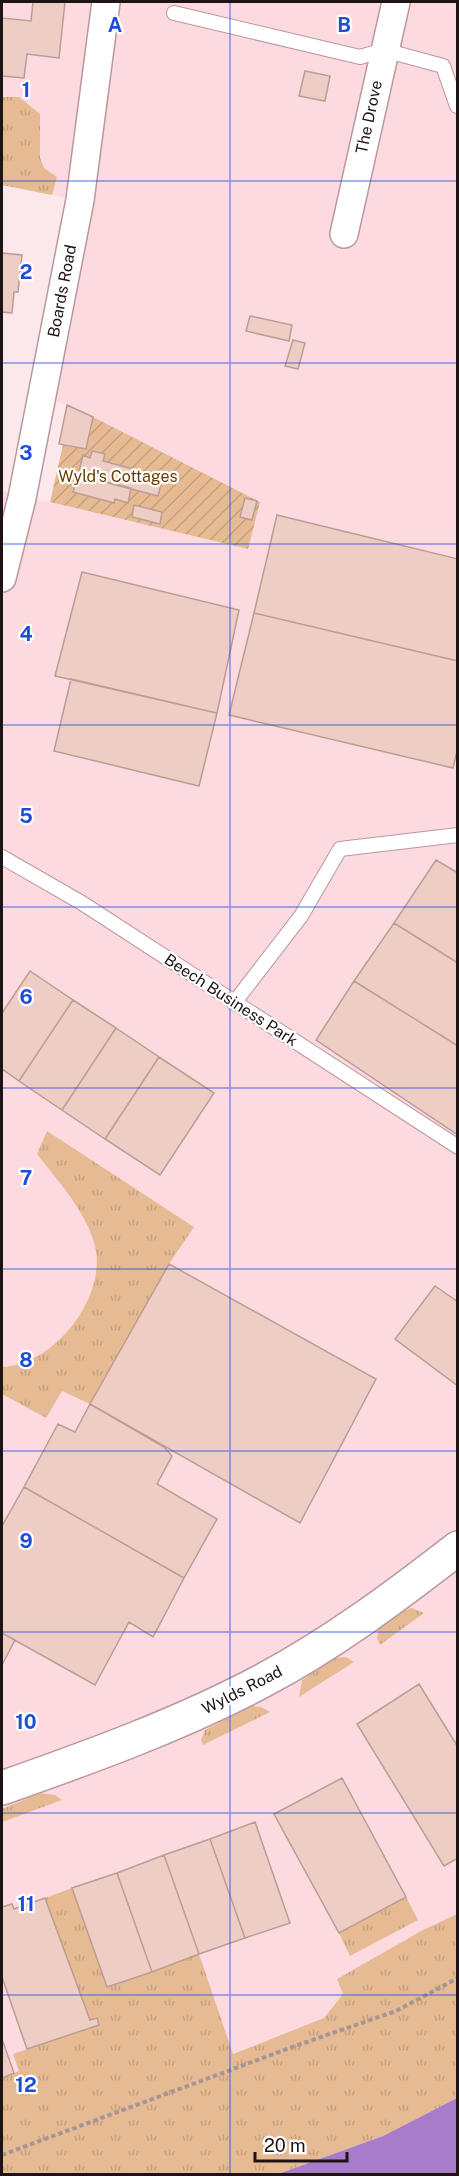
<svg xmlns="http://www.w3.org/2000/svg" width="459" height="2176" font-family="'Public Sans',sans-serif">
	<style>
		.built { fill: #fddadf }
		.grass { fill: url(#grass-tufts) }
		.garden { fill: url(#garden-furrows) }
		.water { fill: #a77dc9 }
		.building { fill: #eecdc4; stroke: #bc9c94; stroke-width: 1.5 }
		.lines { fill: none; stroke-linecap: round; stroke-linejoin: round }
		.service-casing { stroke: #b9989e; stroke-width: 16 }
		.minor-casing { stroke: #b9989e; stroke-width: 30 }
		.tertiary-casing { stroke: #b9989e; stroke-width: 36 }
		.path { stroke: #a69597; stroke-width: 4; stroke-dasharray: 4.5 3; stroke-linecap: butt }
		.service { stroke: #fff; stroke-width: 14 }
		.minor { stroke: #fff; stroke-width: 27 }
		.tertiary { stroke: #fff; stroke-width: 33 }
		.grid { fill: none; stroke: #1d4ed8; stroke-width: 1.5; stroke-opacity: 0.55 }
		.labels { text-anchor: middle; dominant-baseline: central; stroke-width: 4.5; stroke-linejoin: round; paint-order: stroke }
		.street-label { font-size: 16px; fill: #1e1315; stroke: #fff }
		.park-label { font-size: 16px; fill: #683c01; stroke: #fff }
		.grid-label { font-size: 20px; text-anchor: middle; font-weight: bold; fill: #1d4ed8; stroke: #fff; stroke-width: 4.5; stroke-linejoin: round; paint-order: stroke }
	</style>
	<defs>
		<pattern id="grass-tufts" width="24" height="20" patternUnits="userSpaceOnUse" patternTransform="scale(1.5)"><rect width="24" height="20" fill="#e6bb93"/><path d="M3 7l-1-3M5 7V3M7 7l1-3M15 17l-1-3M17 17v-4M19 17l1-3" fill="none" stroke="#c5a07e"/></pattern>
		<pattern id="garden-furrows" width="10" height="10" patternUnits="userSpaceOnUse" patternTransform="scale(1.5)"><rect width="10" height="10" fill="#e6bb93"/><path d="M-1 1l2-2M0 10L10 0M9 11l2-2" fill="none" stroke="#c5a07e"/></pattern>
	</defs>
	<rect width="100%" height="100%" fill="#fce7ea"/>
	<path class="built" d="M2,2H458L457,1957L324,2018L232,2054L2,2135V491L22,498L50,502L247,549L260,502L67,405L40,397L79,200L2,185Z"/>
	<path class="grass" d="M2,97H19L40,114V158L44,168L57,177L52,195L2,185Z
		M47,1131L194,1227L169,1264L90,1404L62,1391L46,1418L2,1394V1367C53,1365 104,1301 96,1251C90,1216 58,1181 37,1154Z
		M412,1608L424,1613L380,1645L377,1638L379,1628L402,1611Z
		M346,1657L354,1662L299,1697L302,1680L335,1658Z
		M252,1706L261,1707L270,1712L203,1745L201,1740L205,1730Z
		M40,1793L55,1795L62,1800L2,1822V1809Z
		M72,1888L107,1987L199,1954L233,2054L324,2018L343,1994L337,1979L423,1930L457,1914V2098L383,2136L278,2174H2V2078L19,2071L13,2054L99,2025L97,2018L90,2020L45,1898Z
		M406,1897L418,1920L350,1956L339,1933Z"/>
	<path class="garden" d="M93,417L260,502L248,549L50,502L63,445L86,449Z"/>
	<path class="water" d="M457,2098V2174H278L383,2136Z"/>
	<path class="building" d="M33,2H65L59,58L27,54L24,78L2,76V18L31,21Z
		M305,71L330,76L325,101L299,96Z
		M2,253L22,255L18,292H14L12,313L2,312Z
		M250,316L292,325L289,341L246,331Z
		M293,340L305,343L298,369L285,366Z
		M67,405L93,417L86,449L59,444Z
		M92,451L105,454L103,461L163,477L158,496L78,475L83,455L90,458Z
		M78,475L131,488L128,503L115,499L114,503L73,492Z
		M245,498L257,501L252,520L240,517Z
		M134,505L162,512L160,524L132,517Z
		M277,515L458,559V661L254,613Z
		M82,572L239,610L217,713L55,676Z
		M254,613L458,661V747L453,768L229,715Z
		M71,679L217,713L199,786L54,751Z
		M436,860L458,873V963L394,923Z
		M394,923L458,963V1046L354,981Z
		M30,971L73,1000L19,1081L2,1069V1013Z
		M354,981L458,1046V1135L316,1040Z
		M73,1000L116,1028L62,1110L19,1081Z
		M116,1028L159,1057L105,1139L62,1110Z
		M159,1057L214,1093L160,1175L105,1139Z
		M169,1264L376,1379L300,1523L90,1404Z
		M435,1286L458,1302V1386L395,1339Z
		M90,1404L164,1447L172,1456L157,1484L217,1519L184,1578L24,1487L58,1424L75,1432Z
		M24,1487L184,1578L153,1637L129,1622L95,1685L2,1633V1526Z
		M2,1633L15,1640L2,1665Z
		M419,1684L458,1747V1858L444,1866L357,1724Z
		M342,1778L406,1897L339,1933L274,1814Z
		M255,1822L290,1923L245,1938L210,1839Z
		M210,1839L245,1938L199,1954L164,1855Z
		M164,1855L199,1954L152,1972L117,1873Z
		M117,1873L152,1972L107,1987L72,1888Z
		M45,1898L90,2020L97,2018L99,2025L27,2049L2,1977V1907L12,1904L14,1909Z
		M2,2039L14,2073L2,2078Z"/>
	<g class="lines">
		<g class="service-casing">
			<path id="service" d="M174,13L360,57L384,50L443,66L457,106
				M2,857L82,903L458,1147
				M234,1003L301,916L340,849L458,835"/>
		</g>
		<g class="minor-casing">
			<path id="minor" d="M344,234L396,2
				M2,578L22,498L80,200L106,2"/>
		</g>
		<g class="tertiary-casing">
			<path id="tertiary" d="M2,1788C90,1757 179,1725 262,1681C332,1644 396,1596 458,1548"/>
		</g>
		<path class="path" d="M2,2155L295,2046L396,2011L458,1978"/>
		<use href="#service" class="service"/>
		<use href="#minor" class="minor"/>
		<use href="#tertiary" class="tertiary"/>
	</g>
	<path class="grid" d="M230,2V2174M2,181H458M2,363H458M2,544H458M2,725H458M2,907H458M2,1088H458M2,1269H458M2,1451H458M2,1632H458M2,1813H458M2,1995H458"/>
	<g class="labels">
		<g class="street-label">
			<text transform="translate(369 117) rotate(-78)">The Drove</text>
			<text transform="translate(62 291) rotate(-79)">Boards Road</text>
			<text transform="translate(231 1000) rotate(33)">Beech Business Park</text>
			<text transform="translate(242 1690) rotate(-27)">Wylds Road</text>
		</g>
		<g class="park-label">
			<text x="118" y="476">Wyld's Cottages</text>
		</g>
	</g>
	<g class="grid-label">
		<text x="115" y="32">A</text>
		<text x="344" y="32">B</text>
		<text x="26" y="97">1</text>
		<text x="26" y="279">2</text>
		<text x="26" y="460">3</text>
		<text x="26" y="641">4</text>
		<text x="26" y="823">5</text>
		<text x="26" y="1004">6</text>
		<text x="26" y="1185">7</text>
		<text x="26" y="1367">8</text>
		<text x="26" y="1548">9</text>
		<text x="26" y="1729">10</text>
		<text x="26" y="1911">11</text>
		<text x="26" y="2092">12</text>
	</g>
	<rect width="459" height="2176" fill="none" stroke="#1e1315" stroke-width="6"/>
	<path d="M255 2152v9h92v-9" fill="none" stroke="#1e1315" stroke-width="3"/>
	<text x="264" y="2152" font-size="18" fill="#1e1315" stroke="#ffffff" stroke-width="4.5" paint-order="stroke">20 m</text>
</svg>
